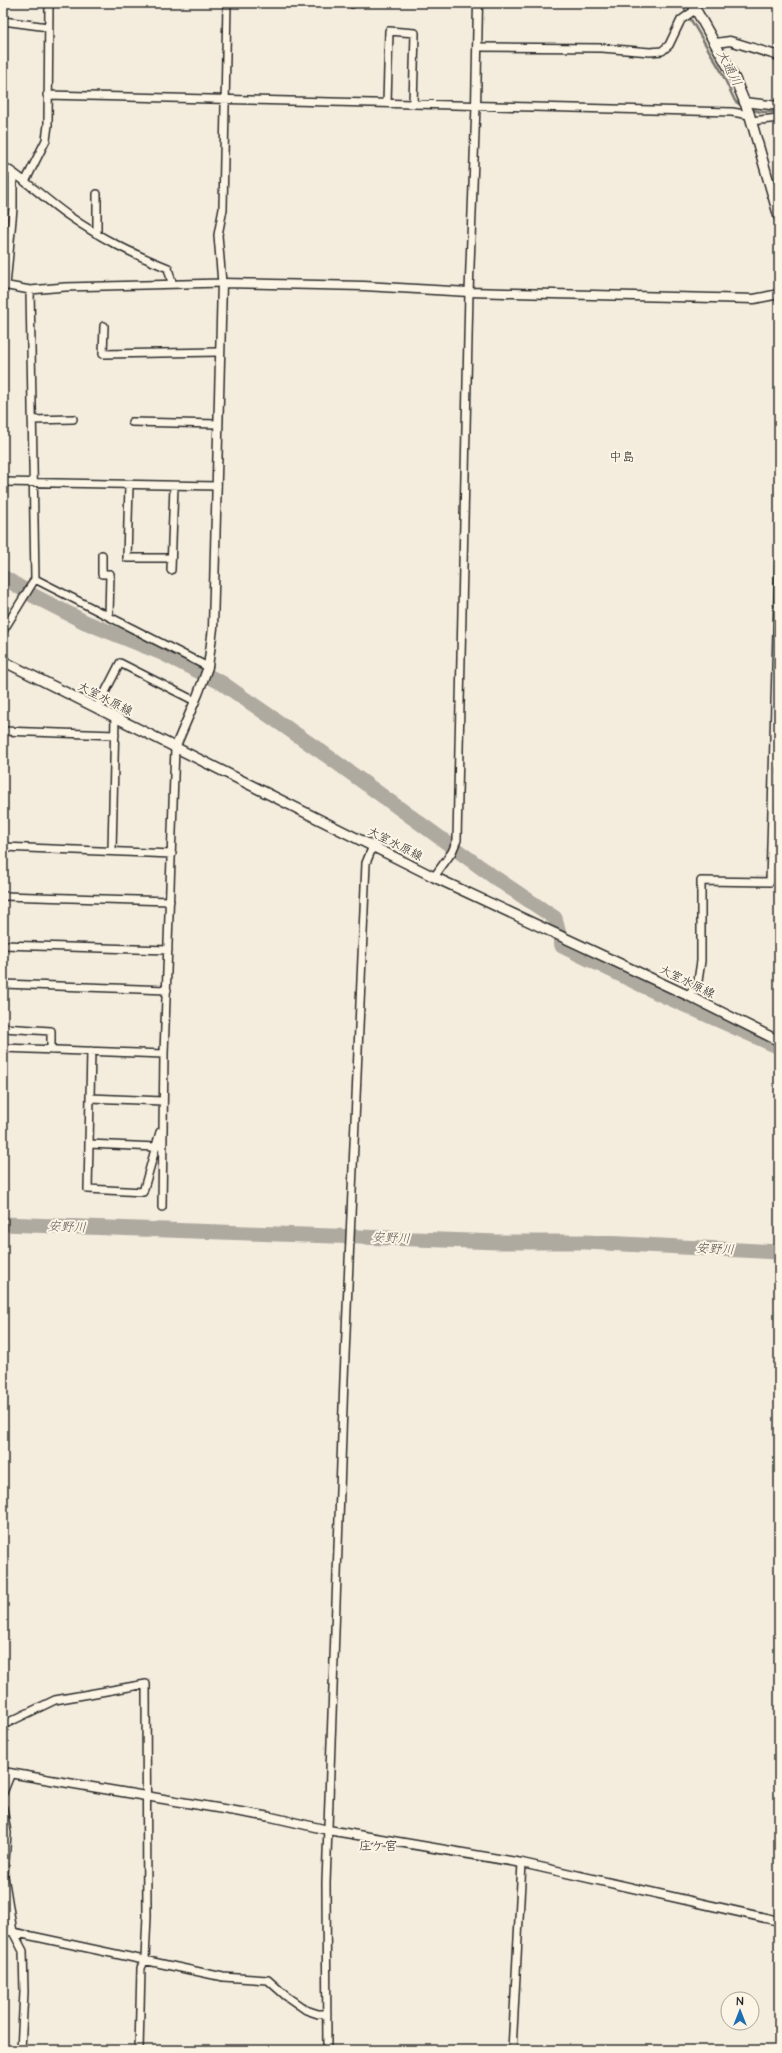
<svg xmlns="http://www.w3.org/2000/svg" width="782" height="2053" font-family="'Architects Daughter','Klee One',sans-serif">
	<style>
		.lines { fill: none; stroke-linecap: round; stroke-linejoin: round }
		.stream { stroke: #7a7771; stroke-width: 2.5 }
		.river { stroke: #afaaa0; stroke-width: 15 }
		.minor-casing { stroke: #2b2b2b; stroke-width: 10 }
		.tertiary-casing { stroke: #2b2b2b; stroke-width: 11 }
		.secondary-casing { stroke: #2b2b2b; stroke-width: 12 }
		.minor { stroke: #fcf5e5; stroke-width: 7 }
		.tertiary { stroke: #fcf5e5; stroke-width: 8 }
		.secondary { stroke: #fcf5e5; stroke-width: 9 }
		.labels { text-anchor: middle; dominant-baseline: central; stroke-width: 4; stroke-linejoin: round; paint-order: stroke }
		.street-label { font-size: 12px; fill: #2b2b2b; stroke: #fcf5e5 }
		.water-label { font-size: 13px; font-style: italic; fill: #595754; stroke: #fcf5e5 }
		.neighbourhood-label { font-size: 13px; fill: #2b2b2b; stroke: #fcf5e5 }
	</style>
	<rect width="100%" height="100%" fill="#f4edde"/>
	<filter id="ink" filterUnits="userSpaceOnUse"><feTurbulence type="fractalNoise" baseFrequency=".025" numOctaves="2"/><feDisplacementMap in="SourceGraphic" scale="8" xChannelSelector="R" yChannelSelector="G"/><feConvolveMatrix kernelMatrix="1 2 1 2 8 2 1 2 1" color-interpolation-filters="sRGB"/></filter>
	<g filter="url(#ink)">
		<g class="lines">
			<path class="stream" d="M681,3L720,69L735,101L743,107
				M750,109L761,112H779"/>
			<path class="river" d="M3,577L34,596L85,622L162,653L222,683L326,755L494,877L555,918L562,946L660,994L779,1047
				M3,1224L498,1242H585L779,1252"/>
			<g class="minor-casing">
				<path id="minor" d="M352,4V3
					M3,21L48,27
					M478,47L602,48L650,52L662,51L669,45L681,20L695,10
					M47,95L732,112L750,115
					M387,103L389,31L415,33L413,104
					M751,121L779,118
					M3,166C26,180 46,200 69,216C102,239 131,253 168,268L172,283
					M25,182L46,140L48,125L49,3
					M772,188L779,185
					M97,234V194
					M3,285L30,290L65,287L222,283L218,235L223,209L227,3
					M6,286L13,208V172
					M104,326L103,354L219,352
					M32,420L73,419
					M132,422L218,424
					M3,482L217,486
					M129,485L127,558H170
					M102,555V574H110L109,616
					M171,570L174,486
					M35,579L208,667
					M3,631L35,579L30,290
					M97,708L120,663L195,701
					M3,731L115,735
					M3,847L172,854
					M112,851L115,717
					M434,877L452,852L457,840L469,292L476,106
					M3,896L170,901
					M3,945L168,950
					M3,984L167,990
					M689,996L698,981L701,961V881L770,882L779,561
					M3,1028L51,1031V1050
					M3,1048L164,1054
					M91,1051L88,1189L143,1192L160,1132
					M90,1098L163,1101
					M89,1144L156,1147
					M162,1207L164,1054L175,748
					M3,1725L55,1700L146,1684L147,1916L145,1959L141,1968L139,2050
					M3,1793L11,1773
					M3,1808L7,1833L4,1876L13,1932L23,1951L24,1992L21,2050
					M3,1931L13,1932L223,1977L268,1980L286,1996L306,2010L318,2014H327
					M327,2050L326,1883L344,1379L366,863L373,846
					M512,2050L522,1863"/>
			</g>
			<g class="tertiary-casing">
				<path id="tertiary" d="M716,43L730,41L779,56
					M744,102L779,106
					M476,106L478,3
					M175,748L198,694L208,667L213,628L222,283L364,286L469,292L754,299L779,294
					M3,1772L271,1817L328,1830L522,1863L779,1921"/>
			</g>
			<g class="secondary-casing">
				<path id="secondary" d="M692,3L735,79L749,113L779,217
					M3,661L434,877L689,996L779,1041"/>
			</g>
			<use href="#minor" class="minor"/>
			<use href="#tertiary" class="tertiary"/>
			<use href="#secondary" class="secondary"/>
		</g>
	</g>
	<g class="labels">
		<g class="street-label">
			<text transform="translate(105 699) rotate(27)">大室水原線</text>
			<text transform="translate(395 844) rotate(27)">大室水原線</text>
			<text transform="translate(687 982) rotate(26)">大室水原線</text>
		</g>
		<g class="water-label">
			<text transform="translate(729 68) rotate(63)">大通川</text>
			<text transform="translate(67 1227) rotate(2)">安野川</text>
			<text transform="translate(391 1238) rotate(2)">安野川</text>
			<text transform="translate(715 1249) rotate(3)">安野川</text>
		</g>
		<g class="neighbourhood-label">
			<text x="622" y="457">中島</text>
			<text x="378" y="1846">庄ケ宮</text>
		</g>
	</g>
	<rect width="782" height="2053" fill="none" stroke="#fcf5e5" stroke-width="16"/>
	<rect x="8" y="8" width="766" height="2037" fill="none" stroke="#2b2b2b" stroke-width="1.5" filter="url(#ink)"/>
	<g transform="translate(740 2011)"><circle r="19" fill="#fcf5e5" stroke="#a8a49b"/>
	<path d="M0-3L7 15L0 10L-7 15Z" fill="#1f6fb2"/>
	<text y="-6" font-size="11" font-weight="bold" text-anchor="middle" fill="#2b2b2b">N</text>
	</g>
</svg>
